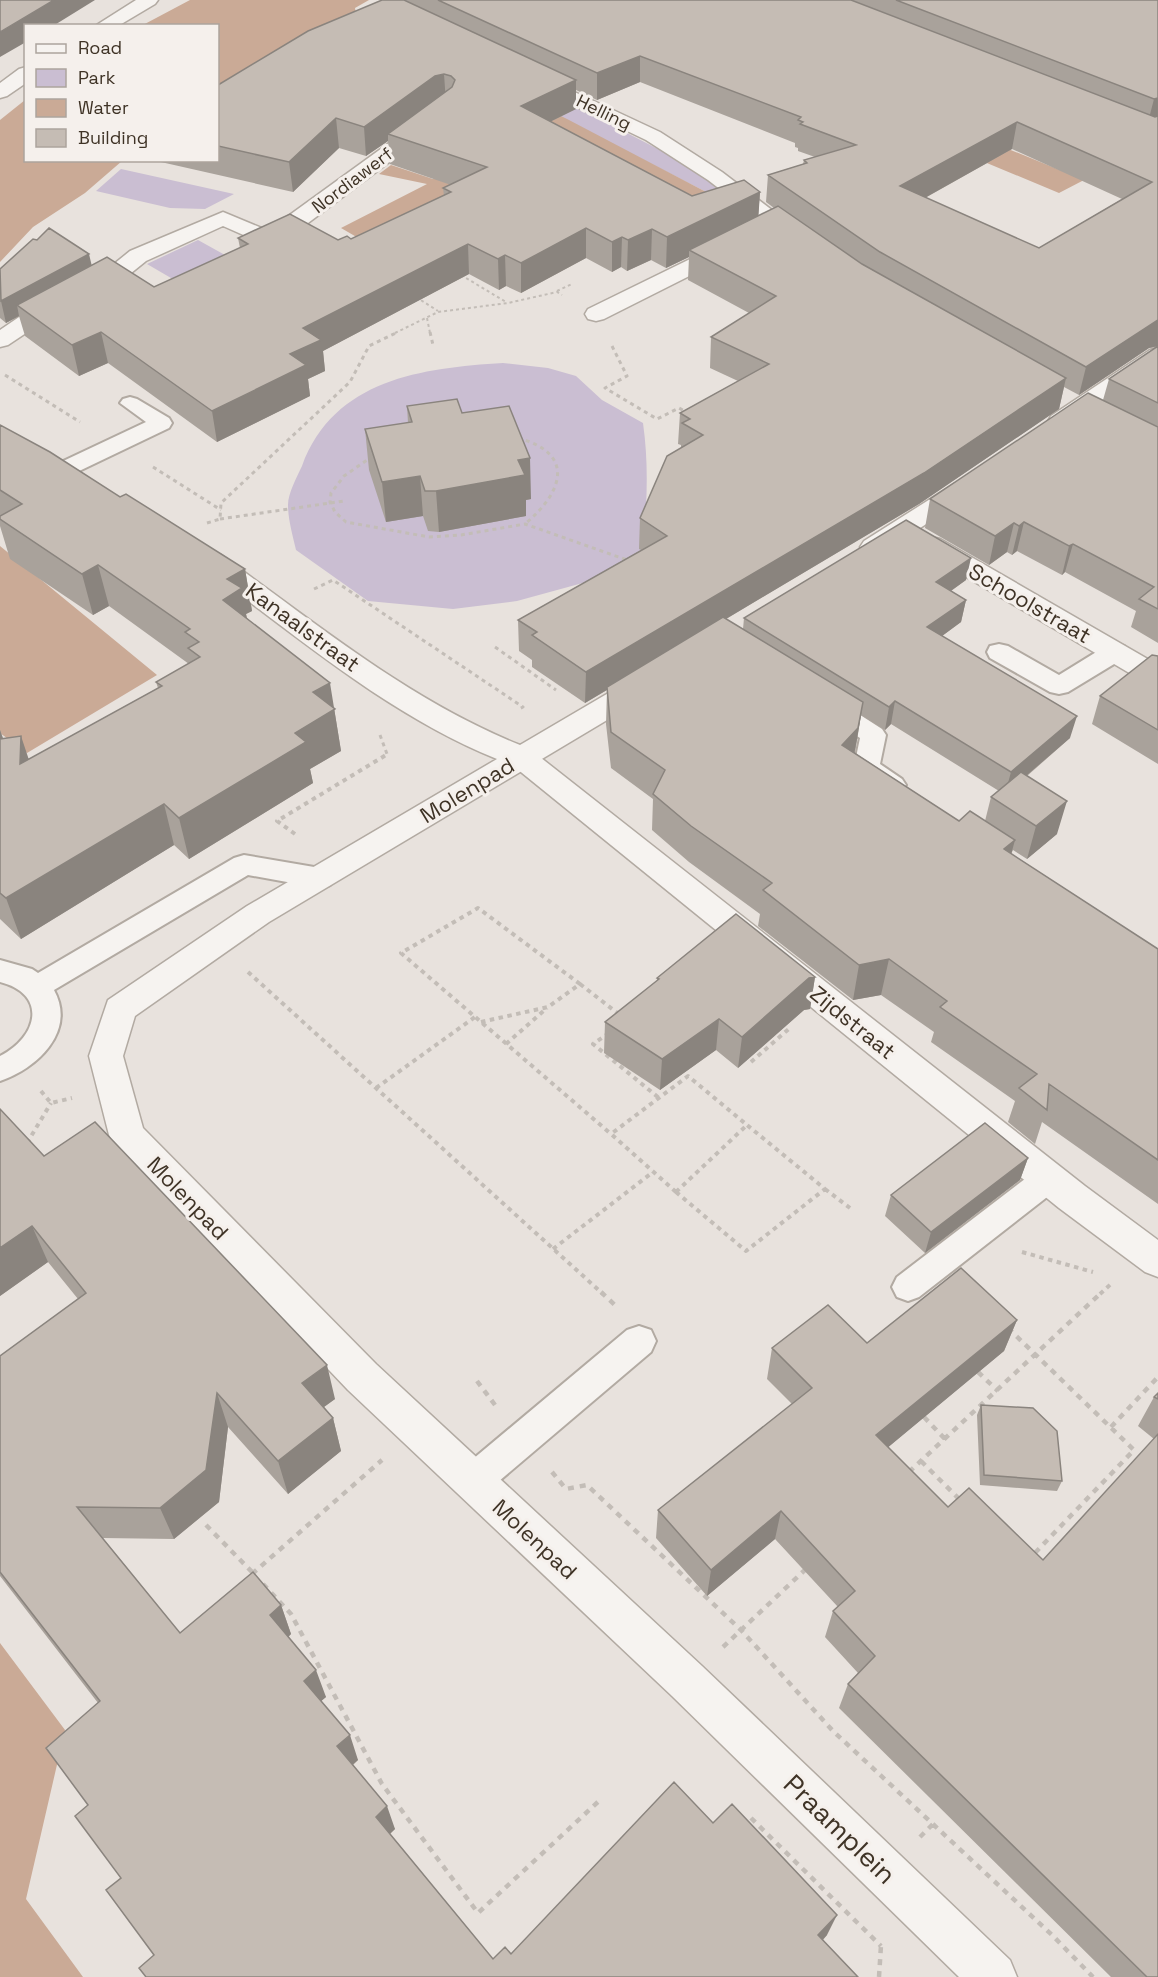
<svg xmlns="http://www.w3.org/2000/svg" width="1158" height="1977" font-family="'Space Grotesk',sans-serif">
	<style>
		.green { fill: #cabed2 }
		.water { fill: #caaa96 }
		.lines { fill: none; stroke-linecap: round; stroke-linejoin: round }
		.service-casing { stroke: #b2aaa2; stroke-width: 4 }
		.pedestrian-casing { stroke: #b2aaa2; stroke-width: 3 }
		.minor-casing { stroke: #b2aaa2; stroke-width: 3 }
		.tertiary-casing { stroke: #b2aaa2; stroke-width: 3 }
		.path-far3 { stroke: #c3bdb7; stroke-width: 2; stroke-dasharray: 3 3; stroke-linecap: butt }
		.path-far2 { stroke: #c3bdb7; stroke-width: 3; stroke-dasharray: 4 4; stroke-linecap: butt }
		.path-far1 { stroke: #c3bdb7; stroke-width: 4; stroke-dasharray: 4.5 4.5; stroke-linecap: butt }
		.path { stroke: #c3bdb7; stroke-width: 4.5; stroke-dasharray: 6 6; stroke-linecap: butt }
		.service { fill: #f6f3f0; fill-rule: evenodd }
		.pedestrian { fill: #f6f3f0; fill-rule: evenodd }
		.minor { fill: #f6f3f0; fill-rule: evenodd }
		.tertiary { fill: #f6f3f0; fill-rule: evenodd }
		.wall { fill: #a9a29b; fill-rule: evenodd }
		.shaded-wall { fill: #8a847e }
		.building { fill: #c5bcb4; stroke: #8a847e; stroke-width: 1.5; fill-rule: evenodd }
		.labels { text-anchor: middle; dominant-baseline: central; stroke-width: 6; stroke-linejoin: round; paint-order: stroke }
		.far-street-label { font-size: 18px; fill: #3f3326; stroke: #f5f0ec }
		.street-label { font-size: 22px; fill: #3f3326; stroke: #f5f0ec }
		.near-street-label { font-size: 27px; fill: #3f3326; stroke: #f5f0ec }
	</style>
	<rect width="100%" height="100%" fill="#e8e2dd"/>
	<path class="green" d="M437,35L689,165L727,192L747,213L404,37Z
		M121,169L234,194L205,209L170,208L96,191Z
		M198,240L234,260L183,285L147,264Z
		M503,363L548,368L576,376L602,400L643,423C650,472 646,519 641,567L517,601L453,609L368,601L296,550C293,536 288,520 288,505C288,493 297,477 302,466C334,379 422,368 503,363Z"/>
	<path class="water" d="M190,0H369L355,8L356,14L569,120L748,214L360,239L341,228L427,184L379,174L391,165L433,179L465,157L218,91V26H141Z
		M596,0H645L1084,180L1059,193Z
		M25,100L26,160L122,161L85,193L33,227L0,262V120Z
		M0,546L157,675L27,753L0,733Z
		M0,1643L65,1730L26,1899L83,1977H0Z"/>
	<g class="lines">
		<g class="service-casing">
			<path id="service" d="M130,397L137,399L169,418L172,423L169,428L75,473L67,475L59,473L56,468L59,463L146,422L120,403L123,399Z
				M999,644L1008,646L1059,675L1106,646L1115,644L1124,646L1127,652L1124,658L1068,692L1059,694L1050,692L990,658L987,652L990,646Z
				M828,698L837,700L882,729L886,735L880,764L902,779L906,785L902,791C885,796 863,782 854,767L860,738L819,712L816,706L819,700Z
				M244,855L320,868L330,871L334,878L330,885L320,888L248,875L54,990C77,1032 36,1069 0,1081V1056C38,1037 48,994 0,982V960L32,969L38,973L234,858Z
				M1049,1165L1060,1169L1064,1178L1060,1187L919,1297L908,1301L897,1297L892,1287L897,1277L1038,1169Z
				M639,1326L651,1330L656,1341L651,1352L485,1493L473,1498L461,1493L456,1481L461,1469L627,1330Z"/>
		</g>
		<g class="pedestrian-casing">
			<path id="pedestrian" d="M521,747L531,750L1085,1186L1158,1240V1277L1145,1272L1059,1208L511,764L506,757L511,750Z"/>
		</g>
		<g class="minor-casing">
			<path id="minor" d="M536,74L660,132L722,172L810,239L807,244L799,246L791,244L708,180L646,140L529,84L526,80L529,76Z
				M425,120L432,122L435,126L432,130L296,232L264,244L223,226L146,261L120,282L38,325L8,345L0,347V330L22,315L104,272L130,251L223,212L264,229L280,222L418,122Z
				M729,240L737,242L740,247L737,252L604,319L596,321L588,319L585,314L588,309Z
				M1158,348V366L1069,426L1060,428L1051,426L1048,421L1051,416L1150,350Z
				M963,481L972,484L976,489L972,494L882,553L873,555L864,553L860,547L864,541L954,484Z
				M931,537L940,539L1158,665V686L1148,684L922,551L918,545L922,539Z
				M212,553L221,555C317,624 410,701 520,745L634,678L644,675L654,678L658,685L654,692L269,922L135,1016L123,1056L143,1128L376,1364L702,1666L1010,1960L1017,1977H959L672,1696L348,1390L115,1145L109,1135L89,1056L108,1000L247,906L497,759C388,715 297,636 203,567L199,561L203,555Z"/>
		</g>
		<g class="tertiary-casing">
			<path id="tertiary" d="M136,0H158L155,4L118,26H95Z
				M26,67V83L7,96L0,98V83L19,69Z"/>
		</g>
		<path class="path-far3" d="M461,275L506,302
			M557,291L572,284
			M416,297L438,311
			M427,318L430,333
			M395,333L438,312L508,303L557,292L562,295"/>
		<path class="path-far2" d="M430,332L433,345
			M612,346L627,376L605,388L657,419L679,408L688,413
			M5,375L80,422
			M518,438C577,454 562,493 525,524
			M373,456L344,476L331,493L330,502L335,512L346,522L429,537L461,535L525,524L630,561
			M153,467L221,510
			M220,519L344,501
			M207,523L220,519L221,503L350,382L369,346L398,332
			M314,589L333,580L523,707L519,709
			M495,647L556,690
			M380,735L387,754L384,756"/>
		<path class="path-far1" d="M295,834L277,821L386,755
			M248,972L603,1294
			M580,984L620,1015
			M481,1022L548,1007L580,984L478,908L401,953L611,1134
			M609,1033L593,1044L659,1098
			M506,1044L547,1008
			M751,1062L791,1027
			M376,1088L475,1017
			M41,1091L51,1103L72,1098
			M27,1143L51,1103
			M825,1189L850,1208
			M676,1192L746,1251L825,1189L747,1125
			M676,1192L611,1134L688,1076L747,1125
			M676,1192L747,1125
			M553,1249L653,1172
			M1022,1252L1093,1272
			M1100,1294L1112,1283"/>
		<path class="path" d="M601,1292L616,1306
			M1008,1328L1134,1450L1032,1556
			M978,1372L998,1391
			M477,1381L495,1405
			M924,1417L945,1439
			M1111,1427L1158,1377
			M921,1461L960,1500
			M552,1472L566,1489L587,1485L741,1630L833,1731L1052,1935L1093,1977
			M909,1472L1102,1292
			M206,1525L254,1574
			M252,1574L382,1460
			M263,1584L291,1614L382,1784L478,1913L600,1800
			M723,1647L807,1568
			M751,1818L881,1946
			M920,1837L933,1824
			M879,1977L881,1945"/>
		<use href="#service" class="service"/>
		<use href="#pedestrian" class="pedestrian"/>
		<use href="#minor" class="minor"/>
		<use href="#tertiary" class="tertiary"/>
	</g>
	<path class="wall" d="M382,0H1158V643L1131,627L1136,611L1065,572L1062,575L1017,551L1012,555L1007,552L989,565L925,528L930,499L1103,400L1109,379L1157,347L1149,348L1079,395L1064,387L1059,409L919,504L726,619L743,629L744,618L966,580L951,591L966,600L961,622L942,636L1070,738L1027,776L1057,834L1027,859L1013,850L1011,854L1158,949V1204L1042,1122L1035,1144L1008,1122L1015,1101L931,1042L934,1032L881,995L853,1000L758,926L760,914L689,862L652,830L653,799L611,768L606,724L607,690L585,703L532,667V660L519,651L518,620L641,550L639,549L640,518L681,448V445L678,444L680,413L738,381L710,368L711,337L749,313L688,280L689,257L666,268L651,260L627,271L621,267L612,272L586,258L521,293L506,286L499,290L469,274L323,351L325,371L308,379L310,396L217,442L108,363L79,376L25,336L19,316L6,323L0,318V269L91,265L154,287L240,248L238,238L338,240L351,239L444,196L443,188L451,185L390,164L388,141L366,156L339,148L293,192L152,160H218V85ZM640,82L795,143V147L798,148V151L815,157L804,160L803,164L768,175L766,202L774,208L758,216L760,192L692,196L550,122L576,109V90L597,100ZM1012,149L1122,199L1039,248L925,198ZM861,715L885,730L891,724L999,791L991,797L985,821H959L855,753Z
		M407,406L462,413L531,499L526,500V516L439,532L428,531L423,516L386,522L369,470L365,429L408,423Z
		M0,425L120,497L245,569L252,611L246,614L247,618L334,708L341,751L310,769L313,783L189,859L174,845L21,939L0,919V730L3,738L29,759L158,688L156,682L189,664L109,606L93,615L10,559L0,526Z
		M1158,656V764L1092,724L1100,696Z
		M815,977L810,1009L804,1010L738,1068L716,1050L660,1090L604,1053L605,1022L657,981V978Z
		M44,1156L335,1399L324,1407L333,1418L341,1451L288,1494L228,1427L219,1502L174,1539L103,1538L180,1633L281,1605L291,1634L288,1637L326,1697L321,1701L358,1760L353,1765L395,1829L390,1834L493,1959L511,1954L713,1823L827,1935L823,1940L858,1977L154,1955L121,1878L88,1805L98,1703L0,1576V1356L78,1299L48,1262L0,1296Z
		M1028,1158L1020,1180L925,1253L885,1216L891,1195Z
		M1017,1320L1004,1351L888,1447L948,1507L1043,1560L1154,1439L1138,1426L1154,1397L1158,1393V1977H1111L839,1708L848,1684L858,1673L825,1637L833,1611L838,1607L775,1539L707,1596L656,1538L658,1510L792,1404L767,1379L772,1348L867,1343Z
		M981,1405L1062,1481L1057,1491L980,1485L977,1415Z"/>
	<path class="shaded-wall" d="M54,0H95L53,26H26V42L0,57V32Z
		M640,56V82L597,100V73Z
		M444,74L446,103L388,134V141L366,156L364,127L435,76Z
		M576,80V109L521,136V106Z
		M1158,98V123L1147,126L1154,99Z
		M336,118L339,148L293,192L289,162Z
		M1017,122L1012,149L896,214L900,186Z
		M760,192L758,223L689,250V257L666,268L667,237Z
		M586,228V258L521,293V263Z
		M652,229L651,260L627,271L628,240Z
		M622,237L621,267L612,272V242Z
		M468,244L469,274L323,351L325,371L308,379L310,396L217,442L212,411L290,354L303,328Z
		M89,254L94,275L17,305L19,316L6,323L1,301Z
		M505,255L506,286L499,290L498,259Z
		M1156,320H1158V346L1149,348L1079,395L1086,367Z
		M101,332L108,363L79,376L72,345Z
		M1066,378L1059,409L919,504L585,703L586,672Z
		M530,458L531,499L526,500V516L439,532L436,491L518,460Z
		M420,476L423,516L386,522L382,482Z
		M1024,522L1017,551L1012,555L1019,526Z
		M1014,523L1007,552L989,565L995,536Z
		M1073,544L1065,572L1062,575L1069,546Z
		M971,558L966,580L931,605L936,582Z
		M98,565L109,606L93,615L82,574Z
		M245,569L252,611L246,614L249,630L223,600L227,579Z
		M966,600L961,622L923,650L927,627Z
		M330,683L341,751L310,769L313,783L189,859L179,818L295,733L313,692Z
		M895,701L891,724L885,730L889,707Z
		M863,702L857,739L852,765L842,745Z
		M1077,716L1070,738L1005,794L1011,772Z
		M0,730L11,763L0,750Z
		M21,736L35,778L20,764Z
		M1067,801L1057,834L1027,859L1036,826Z
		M164,804L174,845L21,939L6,898Z
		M1015,840L1005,877L1004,849Z
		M889,959L881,995L853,1000L859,965Z
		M815,977L810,1009L804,1010L738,1068L742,1037L809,978Z
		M719,1019L716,1050L660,1090L662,1059Z
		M1028,1158L1020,1180L925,1253L931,1232Z
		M32,1226L48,1262L0,1296V1248Z
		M1017,1320L1004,1351L868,1464L876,1435Z
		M327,1365L335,1399L310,1417L302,1383Z
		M217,1393L228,1427L219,1502L174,1539L160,1508Z
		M333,1418L341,1451L288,1494L278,1461Z
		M781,1511L775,1539L707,1596L711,1570Z
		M281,1605L291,1634L281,1644L270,1615Z
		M316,1670L326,1697L313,1708L304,1681Z
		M350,1735L358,1760L345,1771L337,1746Z
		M387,1806L395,1829L383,1840L376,1817Z
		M837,1915L827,1935L809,1954L818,1935Z"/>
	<path class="building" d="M0,0H54L0,32Z
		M382,0H404L576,80L521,106L692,196L744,180L760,192L667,237L652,229L628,240L622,237L612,242L586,228L521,263L505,255L498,259L468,244L303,328L321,340L290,354L306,365L212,411L101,332L72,345L17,305L107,257L154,287L248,244L238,238L290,214L338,240L347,236L351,239L451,192L443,188L487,167L388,134L452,87L455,80L451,76L444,74L435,76L364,127L336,118L289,162L218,146V85L308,31Z
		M438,0H851L1155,117L1158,116V320L1086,367L880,252L768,175L807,163L804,160L856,145L800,124L803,122L798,120L801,117L640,56L597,73ZM1017,122L1152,182L1039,248L900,186Z
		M896,0H1158V98L1154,99Z
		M778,206L862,264L1066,378L924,473L586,672L532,635L537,632L518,620L667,536L640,518L667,456L703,435L682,423L690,419L680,413L769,364L711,337L776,296L689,250Z
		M49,228L89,254L1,301L0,269L33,239L37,240Z
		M1158,346V403L1109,379Z
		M1088,393L1158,427V609L1139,599L1154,587L1073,544L1069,546L1024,522L1019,526L1014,523L995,536L930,499Z
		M457,399L462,413L509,406L530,458L518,460L525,475L436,491H425L420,476L382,482L365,429L412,422L407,406Z
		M0,425L50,452L120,497L126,494L245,569L227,579L242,588L223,600L330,683L313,692L335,709L295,733L306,742L179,818L164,804L6,898L0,893V739L21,736L20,764L162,686L156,682L200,657L188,648L199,642L185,632L190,629L98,565L82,574L0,519V516L22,504L0,490Z
		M906,520L971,558L936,582L966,600L927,627L1077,716L1011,772L895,701L889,707L744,618Z
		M723,617L863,702L858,728L842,745L959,821L970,811L1015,840L1004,849L1158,949V1160L1049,1084L1047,1110L1019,1088L1037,1074L940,1007L947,1001L889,959L859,965L763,890L772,883L691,826L653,794L665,770L611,732L607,687Z
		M1152,655L1158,656V730L1100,696Z
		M1021,772L1067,801L1036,826L991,797Z
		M736,914L815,977L809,978L742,1037L719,1019L662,1059L605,1022L659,979L657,978Z
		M0,1109L44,1156L95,1122L327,1365L302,1383L333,1418L278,1461L217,1393L206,1470L160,1508L77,1507L180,1633L253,1572L281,1605L270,1615L316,1670L304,1681L350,1735L337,1746L387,1806L376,1817L493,1959L505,1947L511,1954L674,1782L713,1823L732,1804L837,1915L818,1935L858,1977H146L139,1968L154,1955L106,1890L121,1878L75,1816L88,1805L46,1748L100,1701L0,1572V1356L86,1293L32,1226L0,1248Z
		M985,1123L1028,1158L931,1232L891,1195Z
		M961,1268L1017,1320L876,1435L948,1507L969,1488L1043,1560L1158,1434V1977H1147L848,1684L875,1656L833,1611L855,1591L781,1511L711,1570L658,1510L812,1388L772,1348L828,1305L867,1343Z
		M1158,1393V1399L1154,1397Z
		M981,1405L1033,1408L1057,1431L1062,1481L984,1475Z"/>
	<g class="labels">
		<g class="far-street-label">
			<text transform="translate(604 112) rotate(26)">Helling</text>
			<text transform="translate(352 180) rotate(-37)">Nordiawerf</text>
		</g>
		<g class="street-label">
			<text transform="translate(1030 603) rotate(30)">Schoolstraat</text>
			<text transform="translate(303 627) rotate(36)">Kanaalstraat</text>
			<text transform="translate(467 790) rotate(-31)">Molenpad</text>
			<text transform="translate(853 1022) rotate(39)">Zijdstraat</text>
			<text transform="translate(188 1198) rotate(46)">Molenpad</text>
			<text transform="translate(535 1539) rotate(43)">Molenpad</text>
		</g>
		<g class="near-street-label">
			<text transform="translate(840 1829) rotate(44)">Praamplein</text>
		</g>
	</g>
	<rect x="24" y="24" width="195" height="138" fill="#f5f0ec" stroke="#aca49d" stroke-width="1.5"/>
	<rect x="36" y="44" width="30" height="9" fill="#f6f3f0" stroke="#aca49d" stroke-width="1.5"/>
	<text x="78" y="54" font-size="18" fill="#3f3326">Road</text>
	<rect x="36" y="69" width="30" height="18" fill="#cabed2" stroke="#aca49d" stroke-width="1.5"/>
	<text x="78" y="84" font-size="18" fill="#3f3326">Park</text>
	<rect x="36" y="99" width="30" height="18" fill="#caaa96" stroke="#aca49d" stroke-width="1.5"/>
	<text x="78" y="114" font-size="18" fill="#3f3326">Water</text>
	<rect x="36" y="129" width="30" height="18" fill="#c5bcb4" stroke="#aca49d" stroke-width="1.5"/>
	<text x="78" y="144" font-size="18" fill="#3f3326">Building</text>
</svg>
